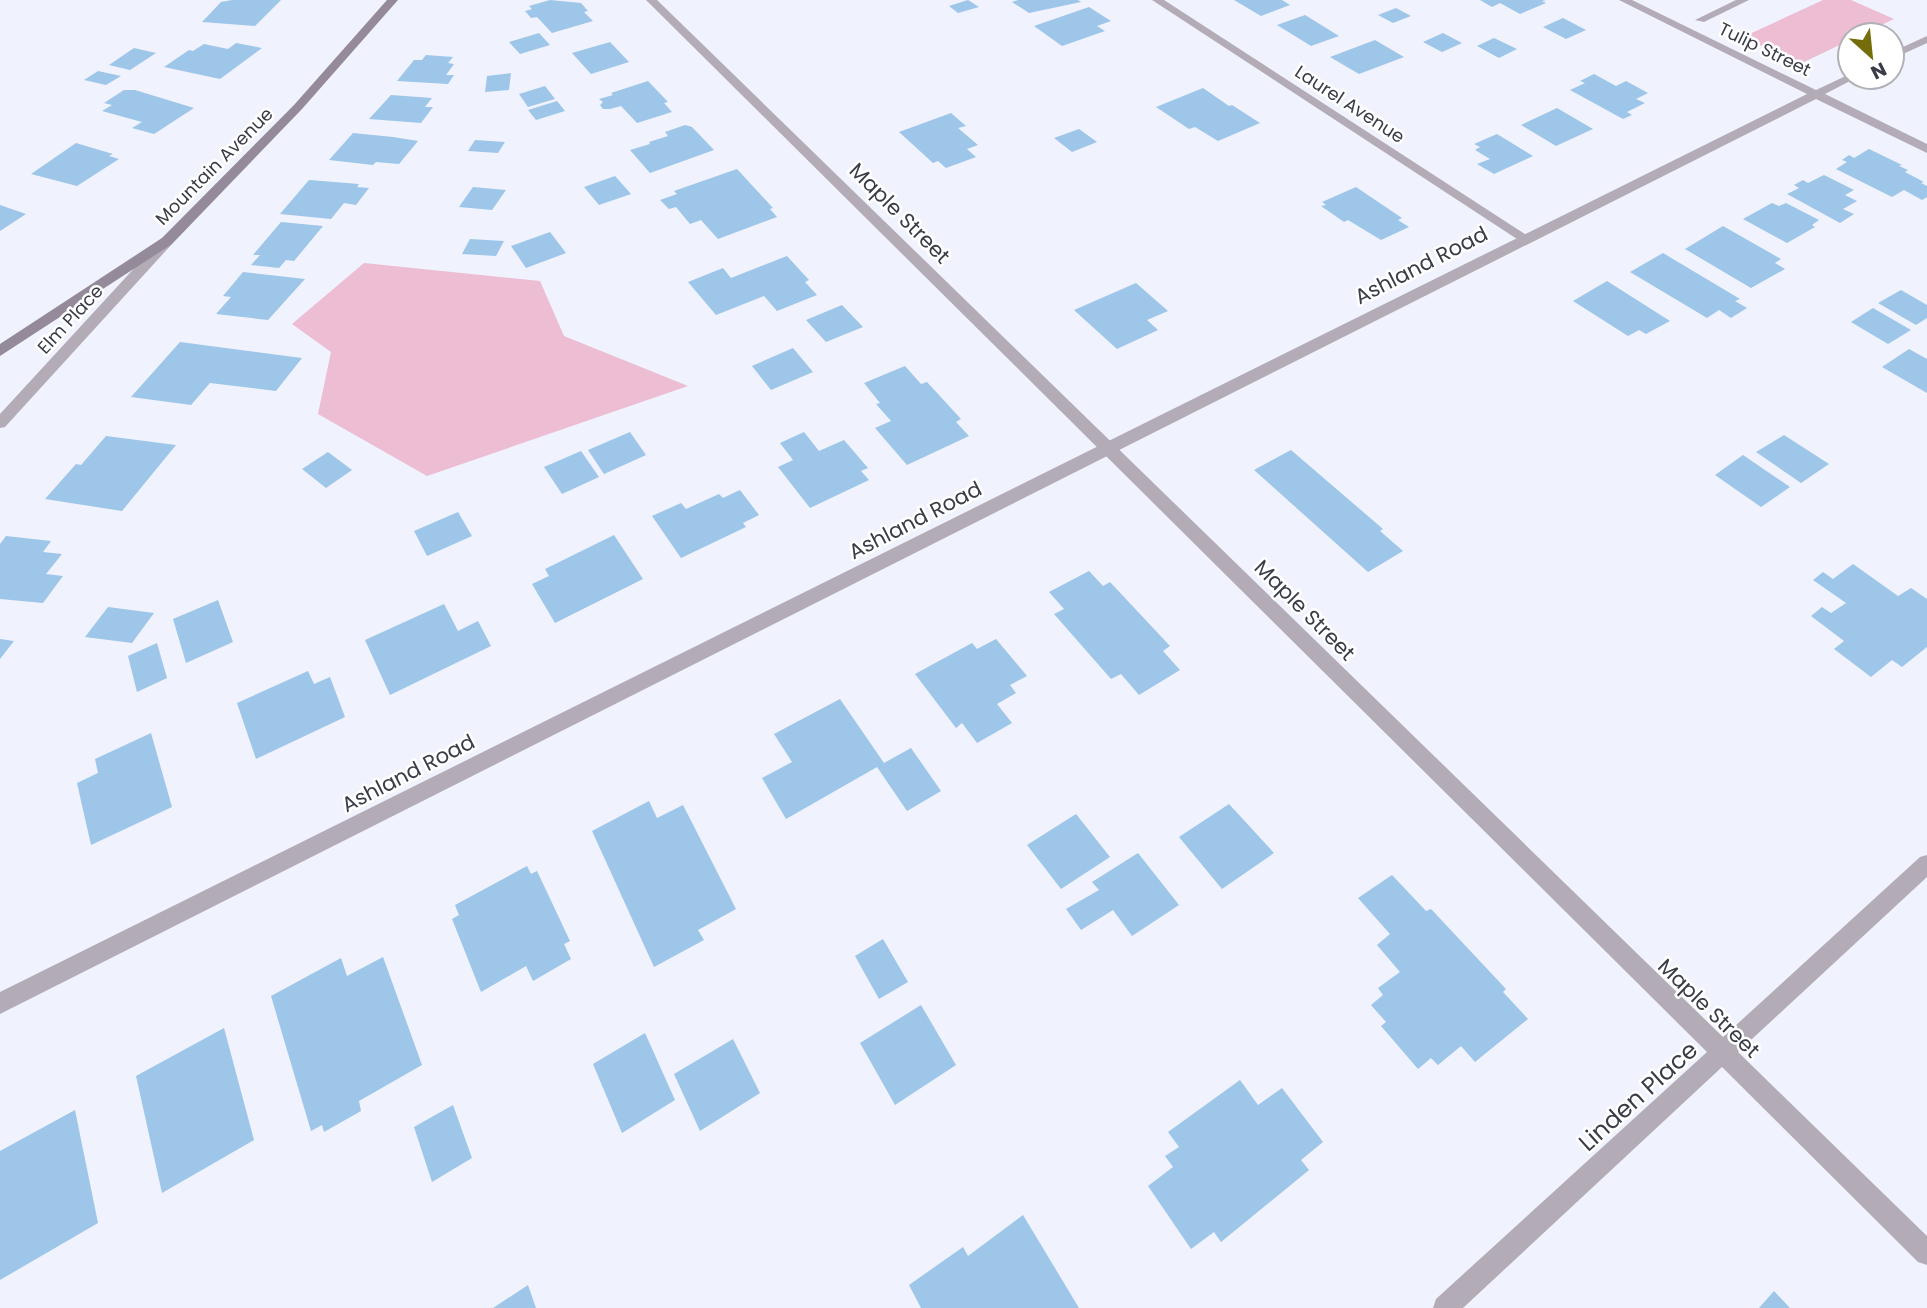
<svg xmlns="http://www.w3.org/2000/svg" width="1927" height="1308" font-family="Poppins,sans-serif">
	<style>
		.green { fill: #ecbdd3 }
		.building { fill: #9dc6e9 }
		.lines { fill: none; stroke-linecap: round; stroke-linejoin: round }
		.service { fill: #b3acb7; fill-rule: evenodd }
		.minor { fill: #b3acb7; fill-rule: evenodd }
		.tertiary { fill: #b3acb7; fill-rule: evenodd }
		.secondary { fill: #948a9a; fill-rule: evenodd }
		.labels { text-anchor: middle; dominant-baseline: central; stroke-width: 5; stroke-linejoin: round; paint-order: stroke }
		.far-street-label { font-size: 18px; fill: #3a3c47; stroke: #fff }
		.street-label { font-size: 21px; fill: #3a3c47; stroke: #fff }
		.near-street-label { font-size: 24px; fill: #3a3c47; stroke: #fff }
	</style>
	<rect width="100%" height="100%" fill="#f0f2fe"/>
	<path class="green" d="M1823,0H1851L1894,19L1860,35H1850V40L1800,64L1743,37Z
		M364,263L540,281L564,336L688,386L427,476L318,414L331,352L292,324Z"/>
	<path class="building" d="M232,0H281L255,26L202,22L221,2Z
		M550,0L581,3L588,11L584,12L593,21L552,33L537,17L531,18L525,11L532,9L529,6Z
		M968,0L979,7L958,13L949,6Z
		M1018,0H1078L1081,2L1029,13L1012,2Z
		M1234,0H1282L1290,5L1261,16Z
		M1480,0H1546L1542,1L1546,3L1520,14L1500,3L1492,7Z
		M1089,7L1111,21L1097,26L1105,31L1062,46L1034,26Z
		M1396,8L1411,16L1393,23L1378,15Z
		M1305,15L1339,36L1311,46L1277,25Z
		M1563,18L1586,30L1566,39L1543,27Z
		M539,33L550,45L520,54L509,42Z
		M1443,33L1462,43L1442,52L1423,42Z
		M1494,38L1517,49L1499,58L1477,46Z
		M1375,40L1404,57L1359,74L1330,57Z
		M610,42L629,62L591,74L572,53Z
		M236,43L262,48L220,79L164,67L189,50L193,51L204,44L228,49Z
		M134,48L156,53L130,70L109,65Z
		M426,55L453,57L448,63L454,64L446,75H454L448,84L397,81L414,60H422Z
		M98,71L121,76L106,85L84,80Z
		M511,73L509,90L485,92L487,76Z
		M1594,74L1616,86L1626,81L1648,93L1636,99L1645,103L1627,112L1632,115L1623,119L1570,90L1585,83L1580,81Z
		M648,81L668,102L664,103L672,112L637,123L621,106L610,109H603L600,105L603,102L599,99L613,95L611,93Z
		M545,86L555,99L528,107L519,94Z
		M1203,88L1229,106L1232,105L1260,123L1218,141L1195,127L1189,129L1156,107Z
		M124,90H135L194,108L154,134L132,128L142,122L102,111L112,105L104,103Z
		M391,95L432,98L425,107H433L421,123L369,119Z
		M557,101L565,111L536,120L528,110Z
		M1557,108L1593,129L1556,146L1521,125Z
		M951,113L966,126L958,128L978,145L967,149L976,157L946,168L938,161L933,163L899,132Z
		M685,125L692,127L714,150L650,173L630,150L650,144L649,142L668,136L665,132Z
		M1079,129L1097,142L1072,152L1054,138Z
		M353,133L393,137L418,141L399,164L376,162L373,165L329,160Z
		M1497,134L1533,156L1494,174L1477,164L1490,159L1475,150L1480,147L1474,144Z
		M475,140L505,142L498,153L468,151Z
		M76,143L113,154L109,156L119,159L77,186L31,174Z
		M1869,149L1902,165L1899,166L1908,170L1905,172L1924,182L1921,183L1927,186V197L1922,200L1904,190L1892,197L1836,169L1847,162L1842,160L1849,155L1854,158Z
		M737,169L773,208L770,209L777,217L718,239L701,220L690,224L676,207L669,209L660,200L677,194L674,191Z
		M1824,175L1854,190L1845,195L1857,201L1843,209L1854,214L1840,223L1787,194L1799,188L1794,185L1803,180L1808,183Z
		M615,176L631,194L599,205L584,187Z
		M309,180L359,184L357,187L369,188L356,205L344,203L331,219L280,214Z
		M473,187L506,190L492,210L459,207Z
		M1356,187L1402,218L1398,220L1409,227L1381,240L1348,220L1344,222L1321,206L1326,205L1322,202Z
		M1772,203L1779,206L1786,203L1819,220L1812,225L1815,227L1787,243L1743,219Z
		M0,205L26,214L0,231Z
		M281,222L323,226L294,261L286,260L279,268L251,265L260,255H253Z
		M1723,226L1781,259L1775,263L1785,269L1751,288L1685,249Z
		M550,232L566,253L526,268L511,246Z
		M470,239L504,241L496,256L462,254Z
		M1663,253L1740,299L1735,301L1747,308L1731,318L1719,310L1707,318L1630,272Z
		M787,256L809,280L805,282L817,295L777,311L764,296L716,315L688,282L723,268L731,278Z
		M243,272L305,279L268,320L216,314L231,297L223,296Z
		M1607,281L1670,321L1646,334L1639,330L1628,336L1573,301Z
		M1136,283L1168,311L1147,320L1158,330L1117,349L1074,310Z
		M1901,290L1927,305V318L1916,325L1878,303Z
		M842,305L863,327L826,342L806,320Z
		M1873,308L1911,330L1888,344L1851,322Z
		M180,342L302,358L276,391L210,383L191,405L131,397Z
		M793,348L813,372L771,390L752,366Z
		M1909,349L1927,359V393L1882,367Z
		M905,366L921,384L927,382L961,419L956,422L969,436L907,465L875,428L891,421L876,404L880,403L864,383Z
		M630,432L646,455L604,474L588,450Z
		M804,432L819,451L844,440L868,468L861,471L869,480L810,508L778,467L793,460L780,443Z
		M1784,435L1829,464L1801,483L1756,452Z
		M106,436L176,445L122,511L45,499L76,464L81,465Z
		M1291,450L1383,529L1380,531L1403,551L1368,572L1254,470Z
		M581,451L599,477L562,494L544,467Z
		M328,452L352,470L326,488L302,469Z
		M1743,455L1790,487L1761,507L1715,475Z
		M740,490L759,515L743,523L746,527L681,558L652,516L681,503L686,509L719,494L723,498Z
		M458,512L472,536L427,556L414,531Z
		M614,535L643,579L555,623L532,584L549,576L545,569Z
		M6,536L51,541L43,552L62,554L46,574L63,576L43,603L0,599V544Z
		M1853,564L1898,596L1911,588L1927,599V647L1902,667L1892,660L1871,677L1834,649L1844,641L1811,616L1822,607L1831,613L1846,603L1813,580L1823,572L1833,579Z
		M1089,571L1103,586L1110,582L1170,646L1163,651L1180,670L1139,695L1121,674L1111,679L1054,614L1064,609L1049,592Z
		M218,600L233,642L186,663L173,619Z
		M444,604L458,631L478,621L491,646L390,695L365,640Z
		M108,607L154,613L132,643L85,637Z
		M0,639L14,641L0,659Z
		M996,639L1027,676L1010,685L1016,693L997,704L1012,723L977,743L962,723L956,728L915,674L972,643L977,649Z
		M157,643L167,678L137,692L128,656Z
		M308,671L314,684L330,677L345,717L256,759L237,703Z
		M840,699L884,763L911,748L941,791L907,811L877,767L786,819L762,778L792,762L774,734Z
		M151,733L172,807L91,845L77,783L98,773L95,759Z
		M649,801L657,818L683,805L736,909L698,930L704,940L654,967L592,831Z
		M1229,804L1274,853L1222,889L1179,837Z
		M1076,814L1110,857L1061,889L1027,845Z
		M1138,853L1179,905L1132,936L1113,910L1081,930L1066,909L1099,890L1092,882Z
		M527,866L531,874L537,871L570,941L564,944L571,959L533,981L526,966L481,992L452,919L459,915L455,905Z
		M1392,875L1426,911L1431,909L1506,989L1503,992L1528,1019L1475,1062L1461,1046L1438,1065L1431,1058L1418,1069L1381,1026L1386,1022L1371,1005L1383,995L1378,988L1400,972L1377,945L1390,934L1358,898Z
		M883,939L908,982L879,999L855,956Z
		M383,957L422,1065L359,1101L361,1111L324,1132L322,1125L311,1131L271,996L341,958L347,976Z
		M921,1005L956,1065L895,1105L860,1043Z
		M224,1028L254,1140L162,1193L136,1076Z
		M645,1033L675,1100L622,1133L593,1064Z
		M733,1039L760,1093L700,1131L674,1074Z
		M1240,1080L1258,1105L1282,1088L1323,1142L1301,1160L1309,1170L1221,1242L1214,1232L1191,1249L1148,1186L1173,1167L1165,1156L1179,1147L1168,1132Z
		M453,1105L472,1158L432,1182L414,1127Z
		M75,1110L98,1223L0,1280V1151Z
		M1023,1215L1079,1308H921L909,1285L963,1247L968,1256Z
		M528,1285L536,1308H493Z
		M1774,1291L1790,1308H1759Z"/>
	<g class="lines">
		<path class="service" d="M1736,0H1749L1704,22L1695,20Z"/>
		<path class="minor" d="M646,0H657L1723,1037L1920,857L1927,855V877L1738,1052L1927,1236V1265L1918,1262L1722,1067L1463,1308H1433L1436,1299L1707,1052Z
			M1152,0H1164L1531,238L1525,242L1520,241Z"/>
		<path class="tertiary" d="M1619,0H1632L1816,90L1850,74V77H1856L1854,79L1825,94L1927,144V153L1816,99L0,1014V992L1807,94Z
			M1927,36V43L1892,59V52Z
			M167,237L172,238V244L5,427L0,428V414L162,238Z"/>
		<path class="secondary" d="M387,0H398L302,109L172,244L0,356V344L162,238L294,105Z"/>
	</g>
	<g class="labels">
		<g class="far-street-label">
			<text transform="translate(1765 49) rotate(26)">Tulip Street</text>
			<text transform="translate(1350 104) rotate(33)">Laurel Avenue</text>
			<text transform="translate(214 166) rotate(-45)">Mountain Avenue</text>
			<text transform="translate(70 319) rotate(-47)">Elm Place</text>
		</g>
		<g class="street-label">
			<text transform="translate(900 213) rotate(45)">Maple Street</text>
			<text transform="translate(1421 265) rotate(-27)">Ashland Road</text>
			<text transform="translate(915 520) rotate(-27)">Ashland Road</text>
			<text transform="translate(1305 610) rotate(45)">Maple Street</text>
			<text transform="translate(408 773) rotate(-27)">Ashland Road</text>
			<text transform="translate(1709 1008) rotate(44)">Maple Street</text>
		</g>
		<g class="near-street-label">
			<text transform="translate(1638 1096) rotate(-42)">Linden Place</text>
		</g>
	</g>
	<g transform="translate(1871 56) rotate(153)"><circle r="33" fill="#ffffff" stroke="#b0b1b5" stroke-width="2"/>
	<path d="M0-5L12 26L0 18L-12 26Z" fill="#746d09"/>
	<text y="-10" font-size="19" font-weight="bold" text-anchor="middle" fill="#3a3c47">N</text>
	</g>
</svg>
